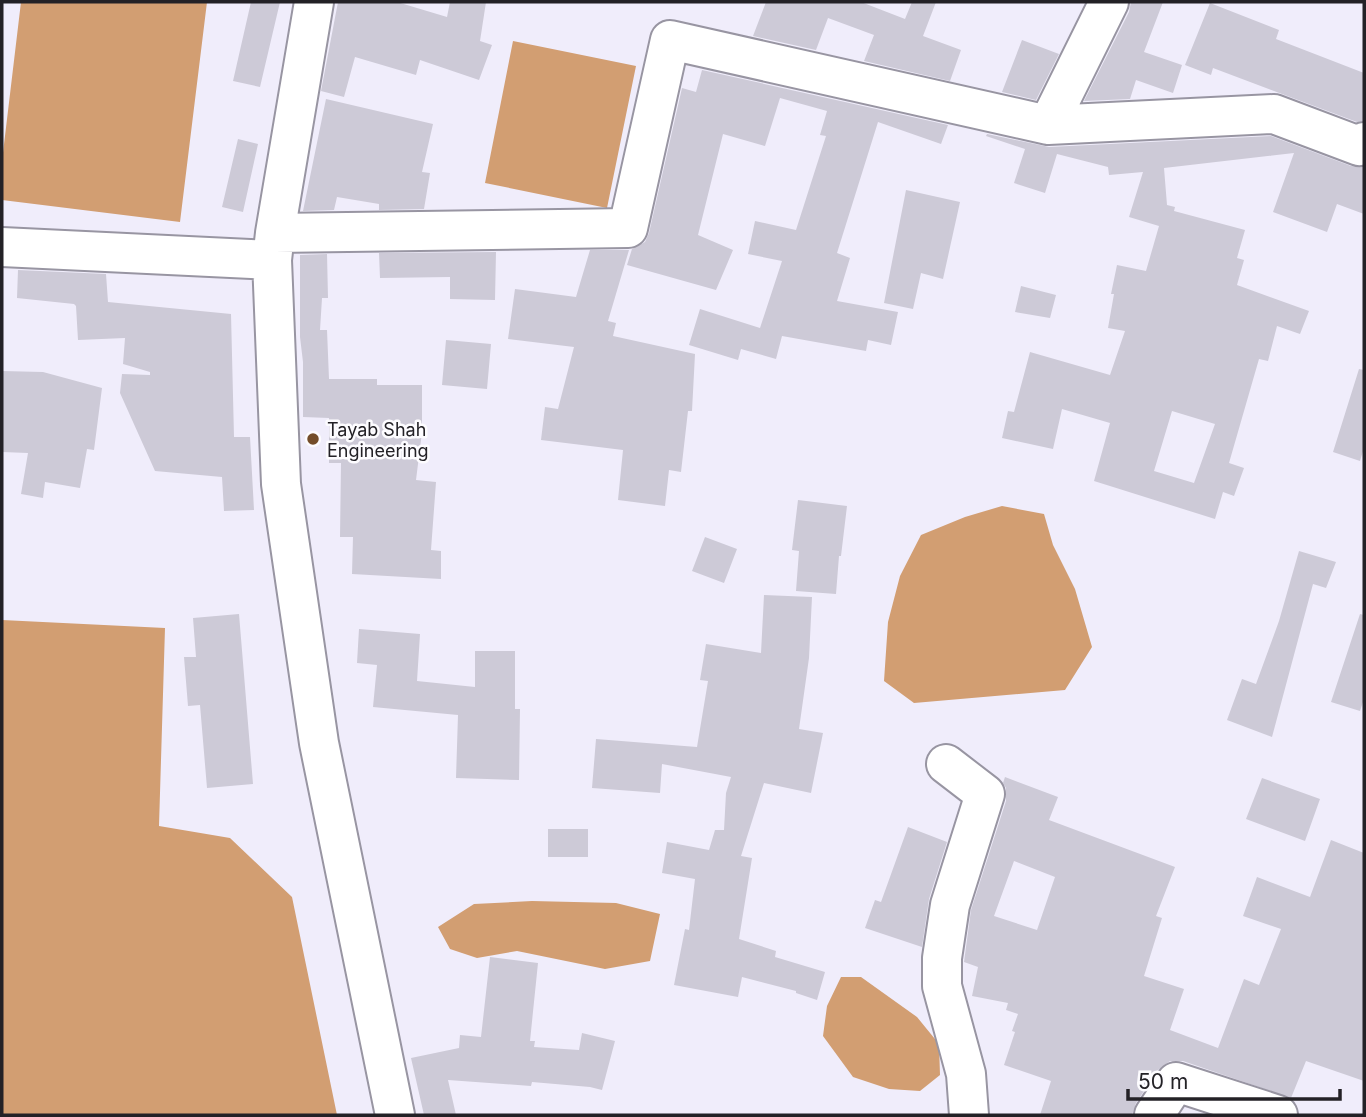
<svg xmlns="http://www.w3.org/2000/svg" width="1366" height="1117" font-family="Inter,sans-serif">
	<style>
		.water { fill: #d29e72 }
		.building { fill: #cdcad7; fill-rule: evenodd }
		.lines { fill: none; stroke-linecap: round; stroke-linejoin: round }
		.minor-casing { stroke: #9895a2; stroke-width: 42 }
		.minor { stroke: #fff; stroke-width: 38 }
		.poi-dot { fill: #744d2a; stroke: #fdfcff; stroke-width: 2.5 }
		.labels { text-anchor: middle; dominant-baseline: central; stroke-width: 5; stroke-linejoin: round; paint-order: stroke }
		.poi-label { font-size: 18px; fill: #232126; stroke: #fdfcff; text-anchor: start }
	</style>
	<rect width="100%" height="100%" fill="#f0edfb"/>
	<path class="water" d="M21,2H207L180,222L2,200V161Z
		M513,41L636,66L607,208L485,183Z
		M1002,506L1044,514L1053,545L1075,589L1092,647L1065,690L914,703L884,681L888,622L900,576L921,535L965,517Z
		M2,620L165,628L159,826L230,838L292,897L337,1115H2Z
		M532,901L616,903L660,914L650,961L605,969L517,951L477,958L450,949L438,927L474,904Z
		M841,977H861L917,1017L939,1044L940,1075L920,1091L889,1089L853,1077L823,1036L827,1006Z"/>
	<path class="building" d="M251,2H280L260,87L233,81Z
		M338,2H397L447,17L450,2H486L480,41L492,45L479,80L420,60L416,75L355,57L344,97L321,91Z
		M766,2H861L905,19L912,2H936L923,36L961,50L950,81L864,61L874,35L828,18L816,50L753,36Z
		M1131,2H1163L1144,52L1182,65L1173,93L1136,80L1130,99L1084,101L1129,12Z
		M1210,3L1279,30L1276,39L1364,73V121L1357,122L1213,68L1211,75L1185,65Z
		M1022,40L1059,54L1036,100L1002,92Z
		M702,70L948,125L941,144L878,122L837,253L850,258L837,301L898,312L891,345L868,340L866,351L782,336L776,359L741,349L738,360L689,345L700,309L760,328L782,261L748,254L755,221L796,230L826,136L820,135L827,111L780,98L765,146L723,134L698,235L733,250L716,290L627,265L632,249L645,242L649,233L682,88L696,92Z
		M326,99L433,124L422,172L430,173L424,209L379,210V204L337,197L334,210L303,211Z
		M987,134L1049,147L1271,136L1351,166L1364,167V214L1337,204L1327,232L1273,212L1294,153L1164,168L1167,205L1175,207L1174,211L1245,230L1237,258L1244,260L1237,285L1309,311L1300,334L1277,326L1268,361L1259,359L1229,463L1244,468L1234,496L1223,492L1215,519L1094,481L1110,423L1062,409L1053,449L1002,438L1008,411L1014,412L1030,352L1110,375L1125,331L1108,328L1114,294H1111L1117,265L1146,271L1159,226L1129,217L1143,172L1109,175L1108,167L1057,154L1045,193L1014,183L1025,149L986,136ZM1172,411L1215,424L1194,483L1154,471Z
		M238,139L258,144L243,212L222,207Z
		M906,190L960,202L943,279L921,273L913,309L884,303Z
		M590,250H629L608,321L616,323L613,336L695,354L692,411H688L681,472L669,470L665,506L618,500L623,450L541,440L545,407L558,409L574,347L508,339L515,289L576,297Z
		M496,252L495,300L450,299V277L380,278L379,253Z
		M327,254L328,298H322L320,330H327L329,379H377V385H422V432L416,480L436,482L431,550L441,551V579L352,574L353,537H340L341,463H329V418L303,417V362L300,337V255Z
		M18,270L106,274L108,302L231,314L234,437H250L254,510L224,511L222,477L155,471L120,393L122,374L150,375V372L123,364L125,338L78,340L76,306L74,304L17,298Z
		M1021,286L1056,295L1050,318L1015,312Z
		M446,340L491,344L487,389L442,385Z
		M1359,369L1364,370V448L1360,461L1333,452Z
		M2,371L43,372L102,388L94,450L87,449L80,488L45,482L43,498L21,494L28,453L2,452Z
		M798,500L847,506L841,556H839L836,594L796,591L799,551L792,550Z
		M705,537L737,549L724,583L692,571Z
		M1299,551L1336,562L1326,588L1313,584L1272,737L1227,720L1242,679L1256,684L1279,621Z
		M764,595L812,597L809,658L799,729L823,733L811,793L764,783L741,856L752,858L739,939L776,951L775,957L825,972L817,1000L796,993V991L742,977L738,997L674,985L685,929L689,930L695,879L662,873L667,842L709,850L715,830H724L726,793L731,777L662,764L660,793L592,788L596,739L697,747L708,681L700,680L706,644L761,653Z
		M239,614L253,784L207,788L200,705L188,706L184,657H196L193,618Z
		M1360,614L1364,615V699L1360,711L1331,702Z
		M359,629L420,634L417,681L475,687V651H515V709H520L519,780L456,778L458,715L373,707L377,665L357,663Z
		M1005,777L1058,797L1049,820L1175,867L1156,916L1162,918L1144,976L1184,989L1170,1030L1218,1048L1244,979L1259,985L1281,929L1243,916L1257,877L1310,897L1331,840L1364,853V1081L1306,1061L1291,1098L1183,1061H1170L1158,1070L1136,1103L1132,1115H1040L1051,1081L1004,1065L1015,1032L1012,1031L1018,1014L1006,1010L1008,1003L972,996L978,967L964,962L971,910L1006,801V788L1003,783ZM1014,861L1055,877L1037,930L994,916Z
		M1262,778L1320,799L1305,841L1246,819Z
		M908,827L947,842L929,899L922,947L865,928L875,900L881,902Z
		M548,829H588V857H548Z
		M490,957L538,963L530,1041H535L534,1047L579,1050L582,1033L615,1041L602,1090L590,1087L532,1082L531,1086L448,1080L456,1115H424L411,1058L459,1048L460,1035L481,1037Z"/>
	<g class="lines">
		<g class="minor-casing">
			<path id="minor" d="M314,2L275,233L272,260L281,484L319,743L395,1115
				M1048,125L1109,2
				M275,233L628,228L670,40L1048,125L1274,114L1359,146L1364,142
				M2,247L272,260
				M946,764L985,794L950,905L942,958V986L966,1074L969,1115
				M1154,1115L1176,1082L1278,1115"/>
		</g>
		<use href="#minor" class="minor"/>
	</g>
	<circle class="poi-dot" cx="313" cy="439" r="7"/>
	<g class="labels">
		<g class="poi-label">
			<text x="327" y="429">Tayab Shah<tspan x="327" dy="21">Engineering</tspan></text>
		</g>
	</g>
	<rect width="1366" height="1117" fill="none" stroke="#232126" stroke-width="7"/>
	<path d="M1128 1089v10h212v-10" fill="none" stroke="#232126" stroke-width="3.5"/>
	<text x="1138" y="1089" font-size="21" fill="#232126" stroke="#fdfcff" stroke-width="5" paint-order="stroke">50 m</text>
</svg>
